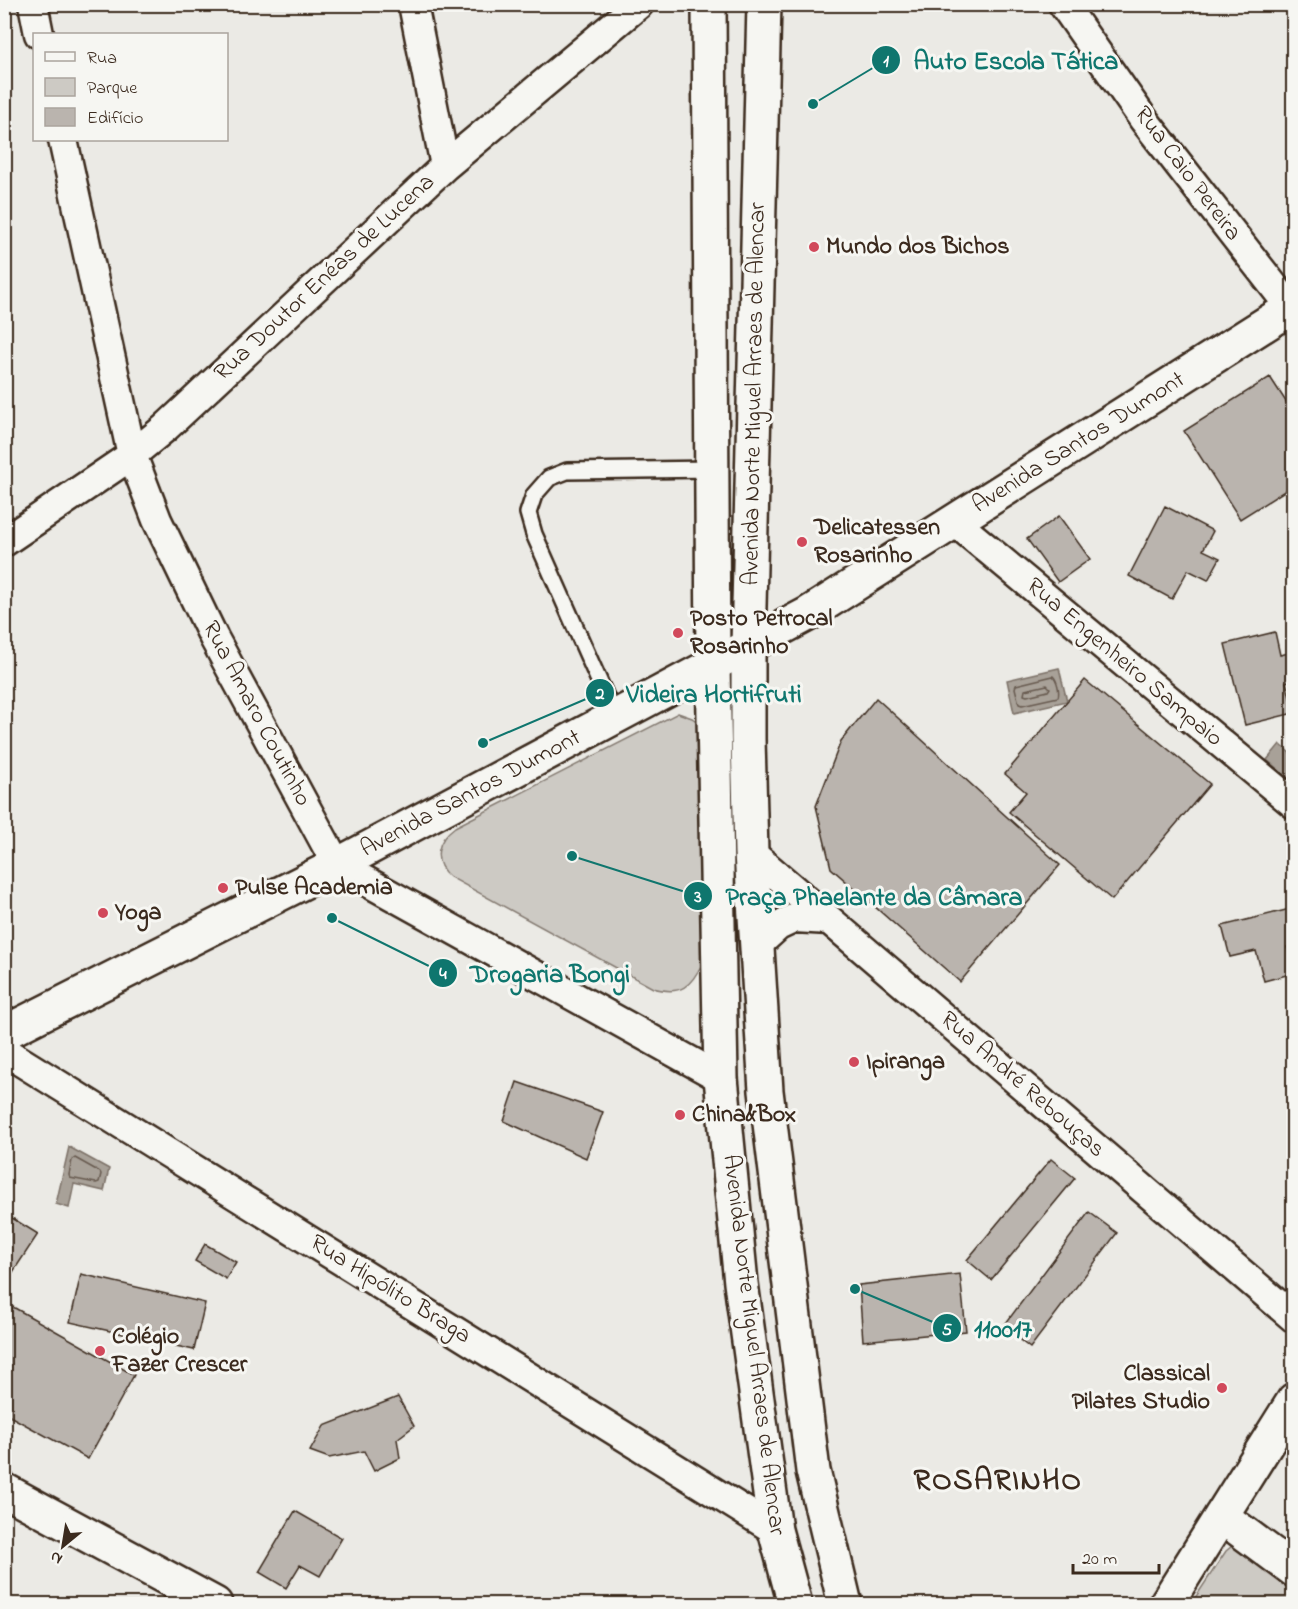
<svg xmlns="http://www.w3.org/2000/svg" width="1298" height="1609" font-family="'Indie Flower',sans-serif">
	<style>
		.green { fill: #cdcac4; stroke: #847a71; stroke-width: 1.5 }
		.water { fill: #a8a198; stroke: #7c7167; stroke-width: 1.5 }
		.lines { fill: none; stroke-linecap: round; stroke-linejoin: round }
		.shore { stroke: #675a4f; stroke-width: 1.5 }
		.building { fill: #bab4ae; stroke: #3b2a1e; stroke-width: 1.5 }
		.lane-casing { stroke: #3b2a1e; stroke-width: 20 }
		.street-casing { stroke: #3b2a1e; stroke-width: 33 }
		.secondary-casing { stroke: #3b2a1e; stroke-width: 38 }
		.primary-casing { stroke: #3b2a1e; stroke-width: 38 }
		.lane { stroke: #f6f6f2; stroke-width: 15 }
		.street { stroke: #f6f6f2; stroke-width: 28 }
		.secondary { stroke: #f6f6f2; stroke-width: 33 }
		.primary { stroke: #f6f6f2; stroke-width: 33 }
		.poi-dot { fill: #d1495b; stroke: #f6f6f2; stroke-width: 2 }
		.labels { text-anchor: middle; dominant-baseline: central; stroke-width: 6; stroke-linejoin: round; paint-order: stroke }
		.street-label { font-size: 24px; fill: #3b2a1e; stroke: #f6f6f2 }
		.poi-label { font-size: 24px; font-weight: bold; fill: #3b2a1e; stroke: #f6f6f2; text-anchor: start }
		.district-label { font-size: 30px; font-weight: bold; letter-spacing: 1.5px; fill: #3b2a1e; stroke: #f6f6f2 }
		.leader { fill: none; stroke: #0f766e; stroke-width: 2 }
		.callout-dot { fill: #0f766e; stroke: #f6f6f2; stroke-width: 2 }
		.mark-label { font-size: 18px; text-anchor: middle; font-weight: bold; fill: #fff }
		.callout-label { font-size: 26px; text-anchor: middle; font-weight: bold; fill: #0f766e; stroke: #f6f6f2; stroke-width: 6; stroke-linejoin: round; paint-order: stroke }
	</style>
	<rect width="100%" height="100%" fill="#ebeae5"/>
	<filter id="ink" filterUnits="userSpaceOnUse"><feTurbulence type="fractalNoise" baseFrequency=".0167" numOctaves="2"/><feDisplacementMap in="SourceGraphic" scale="12" xChannelSelector="R" yChannelSelector="G"/><feConvolveMatrix kernelMatrix="1 2 1 2 8 2 1 2 1" color-interpolation-filters="sRGB"/></filter>
	<g filter="url(#ink)">
		<path class="green" d="M678,713L692,718L699,723L703,962C691,987 681,996 653,988L450,877C431,861 437,840 455,827Z
			M1237,1545L1293,1578V1604H1191L1226,1551L1231,1547Z"/>
		<path class="water" d="M1059,668L1067,701L1014,713L1007,680Z
			M1280,744L1293,756V782L1267,760Z
			M69,1147L109,1169L104,1191L74,1184L69,1208L56,1204Z"/>
		<g class="lines">
			<path class="shore" d="M1053,676C1057,680 1060,691 1058,697L1022,705L1019,704L1015,688L1016,685Z
				M1047,685L1050,688L1048,691L1027,696L1024,695L1025,690Z
				M75,1158L100,1172L101,1174L99,1182L96,1183L70,1178L69,1175L72,1160Z"/>
		</g>
		<path class="building" d="M1270,377L1294,414V485L1240,519L1184,431Z
			M1165,506L1213,531L1203,550L1220,558L1208,580L1188,570L1172,599L1129,576Z
			M1059,516L1090,559L1058,582L1027,539Z
			M1275,632L1280,655L1293,652L1294,654V679L1286,682L1294,713L1245,725L1225,644Z
			M1085,680L1210,784L1112,900L1009,812L1026,792L1005,774Z
			M876,698L1060,865L960,982L831,868L816,806L841,741Z
			M1294,908V945L1287,947L1294,973L1264,981L1256,951L1230,957L1222,926Z
			M517,1082L603,1112L586,1158L504,1121Z
			M1051,1159L1075,1178L991,1280L967,1260Z
			M1089,1212L1117,1233L1030,1348L1003,1327Z
			M4,1213L38,1234L7,1281L4,1280Z
			M205,1244L236,1262L226,1279L195,1261Z
			M81,1274L205,1303L194,1350L70,1322Z
			M960,1274L966,1331L863,1341L859,1285Z
			M13,1307L134,1375L88,1459L4,1413V1322Z
			M398,1397L414,1426L397,1439L400,1458L374,1471L364,1451L329,1458L310,1451L324,1426Z
			M295,1511L342,1538L320,1576L300,1565L286,1588L259,1572Z"/>
		<g class="lines">
			<g class="lane-casing">
				<path id="lane" d="M615,717L534,534L528,513L534,495L549,478L567,471L713,469"/>
			</g>
			<g class="street-casing">
				<path id="street" d="M33,4L39,34
					M413,4L445,166
					M1063,4L1144,120L1294,312
					M63,140L132,455L157,520L214,638L337,865L721,1078
					M955,522L1294,804
					M4,542L132,455L165,428L445,166L639,4
					M751,853L1294,1318
					M757,945L778,926L795,918L829,920
					M4,1051L775,1530"/>
			</g>
			<g class="secondary-casing">
				<path id="secondary" d="M4,1033L337,865L808,614L1294,306
					M4,1490L215,1604
					M1221,1516L1294,1570
					M1166,1604L1294,1400"/>
			</g>
			<g class="primary-casing">
				<path id="primary" d="M709,4L713,665L721,1078L741,1283L775,1530L795,1604
					M764,4L748,646V739L751,853L766,1091L813,1471L845,1604"/>
			</g>
			<use href="#lane" class="lane"/>
			<use href="#street" class="street"/>
			<use href="#secondary" class="secondary"/>
			<use href="#primary" class="primary"/>
		</g>
	</g>
	<g class="poi-dot">
		<circle cx="814" cy="247" r="6"/>
		<circle cx="802" cy="542" r="6"/>
		<circle cx="678" cy="633" r="6"/>
		<circle cx="223" cy="888" r="6"/>
		<circle cx="103" cy="913" r="6"/>
		<circle cx="854" cy="1062" r="6"/>
		<circle cx="680" cy="1115" r="6"/>
		<circle cx="100" cy="1351" r="6"/>
		<circle cx="1222" cy="1388" r="6"/>
	</g>
	<g class="labels">
		<g class="street-label">
			<text transform="translate(1187 174) rotate(53)">Rua Caio Pereira</text>
			<text transform="translate(325 278) rotate(-43)">Rua Doutor Enéas de Lucena</text>
			<text transform="translate(755 394) rotate(-89)">Avenida Norte Miguel Arraes de Alencar</text>
			<text transform="translate(1079 443) rotate(-32)">Avenida Santos Dumont</text>
			<text transform="translate(1124 663) rotate(40)">Rua Engenheiro Sampaio</text>
			<text transform="translate(256 714) rotate(62)">Rua Amaro Coutinho</text>
			<text transform="translate(471 794) rotate(-28)">Avenida Santos Dumont</text>
			<text transform="translate(1022 1085) rotate(41)">Rua André Rebouças</text>
			<text transform="translate(390 1290) rotate(32)">Rua Hipólito Braga</text>
			<text transform="translate(753 1345) rotate(83)">Avenida Norte Miguel Arraes de Alencar</text>
		</g>
		<g class="poi-label">
			<text x="826" y="247">Mundo dos Bichos</text>
			<text x="814" y="528">Delicatessen<tspan x="814" dy="28">Rosarinho</tspan></text>
			<text x="690" y="619">Posto Petrocal<tspan x="690" dy="28">Rosarinho</tspan></text>
			<text x="235" y="888">Pulse Academia</text>
			<text x="115" y="913">Yoga</text>
			<text x="866" y="1062">Ipiranga</text>
			<text x="692" y="1115">China&amp;Box</text>
			<text x="112" y="1337">Colégio<tspan x="112" dy="28">Fazer Crescer</tspan></text>
			<text x="1210" y="1374" text-anchor="end">Classical<tspan x="1210" dy="28">Pilates Studio</tspan></text>
		</g>
		<g class="district-label">
			<text x="998" y="1482">ROSARINHO</text>
		</g>
	</g>
	<path class="leader" d="M813 104L886 60M483 743L600 693M572 856L698 896M332 918L443 973M855 1289L947 1328"/>
	<g class="callout-dot">
		<circle cx="813" cy="104" r="6"/>
		<circle cx="483" cy="743" r="6"/>
		<circle cx="572" cy="856" r="6"/>
		<circle cx="332" cy="918" r="6"/>
		<circle cx="855" cy="1289" r="6"/>
		<circle cx="886" cy="60" r="15"/>
		<circle cx="600" cy="693" r="15"/>
		<circle cx="698" cy="896" r="15"/>
		<circle cx="443" cy="973" r="15"/>
		<circle cx="947" cy="1328" r="15"/>
	</g>
	<g class="mark-label">
		<text x="886" y="66">1</text>
		<text x="600" y="699">2</text>
		<text x="698" y="902">3</text>
		<text x="443" y="979">4</text>
		<text x="947" y="1335">5</text>
	</g>
	<g class="callout-label">
		<text x="1016" y="69">Auto Escola Tática</text>
		<text x="714" y="702">Videira Hortifruti</text>
		<text x="874" y="905">Praça Phaelante da Câmara</text>
		<text x="550" y="982">Drogaria Bongi</text>
		<text x="1003" y="1337">110017</text>
	</g>
	<rect width="1298" height="1609" fill="none" stroke="#f6f6f2" stroke-width="24"/>
	<rect x="12" y="12" width="1274" height="1585" fill="none" stroke="#3b2a1e" stroke-width="2" filter="url(#ink)"/>
	<rect x="33" y="33" width="195" height="108" fill="#f6f6f2" stroke="#aba49d" stroke-width="1.5"/>
	<rect x="45" y="52" width="30" height="9" fill="#f6f6f2" stroke="#aba49d" stroke-width="1.5"/>
	<text x="87" y="63" font-size="18" fill="#3b2a1e">Rua</text>
	<rect x="45" y="78" width="30" height="18" fill="#cdcac4" stroke="#aba49d" stroke-width="1.5"/>
	<text x="87" y="93" font-size="18" fill="#3b2a1e">Parque</text>
	<rect x="45" y="108" width="30" height="18" fill="#bab4ae" stroke="#aba49d" stroke-width="1.5"/>
	<text x="87" y="123" font-size="18" fill="#3b2a1e">Edifício</text>
	<g transform="translate(63 1546) rotate(210)" stroke="#f6f6f2" stroke-width="4.5" paint-order="stroke">
	<path d="M0-4.5L10 22L0 15L-10 22Z" fill="#3b2a1e"/>
	<text y="-9" font-size="16" font-weight="bold" text-anchor="middle" fill="#3b2a1e">N</text>
	</g>
	<path d="M1073 1564v9h86v-9" fill="none" stroke="#3b2a1e" stroke-width="3"/>
	<text x="1082" y="1564" font-size="18" fill="#3b2a1e" stroke="#f6f6f2" stroke-width="4.5" paint-order="stroke">20 m</text>
</svg>
